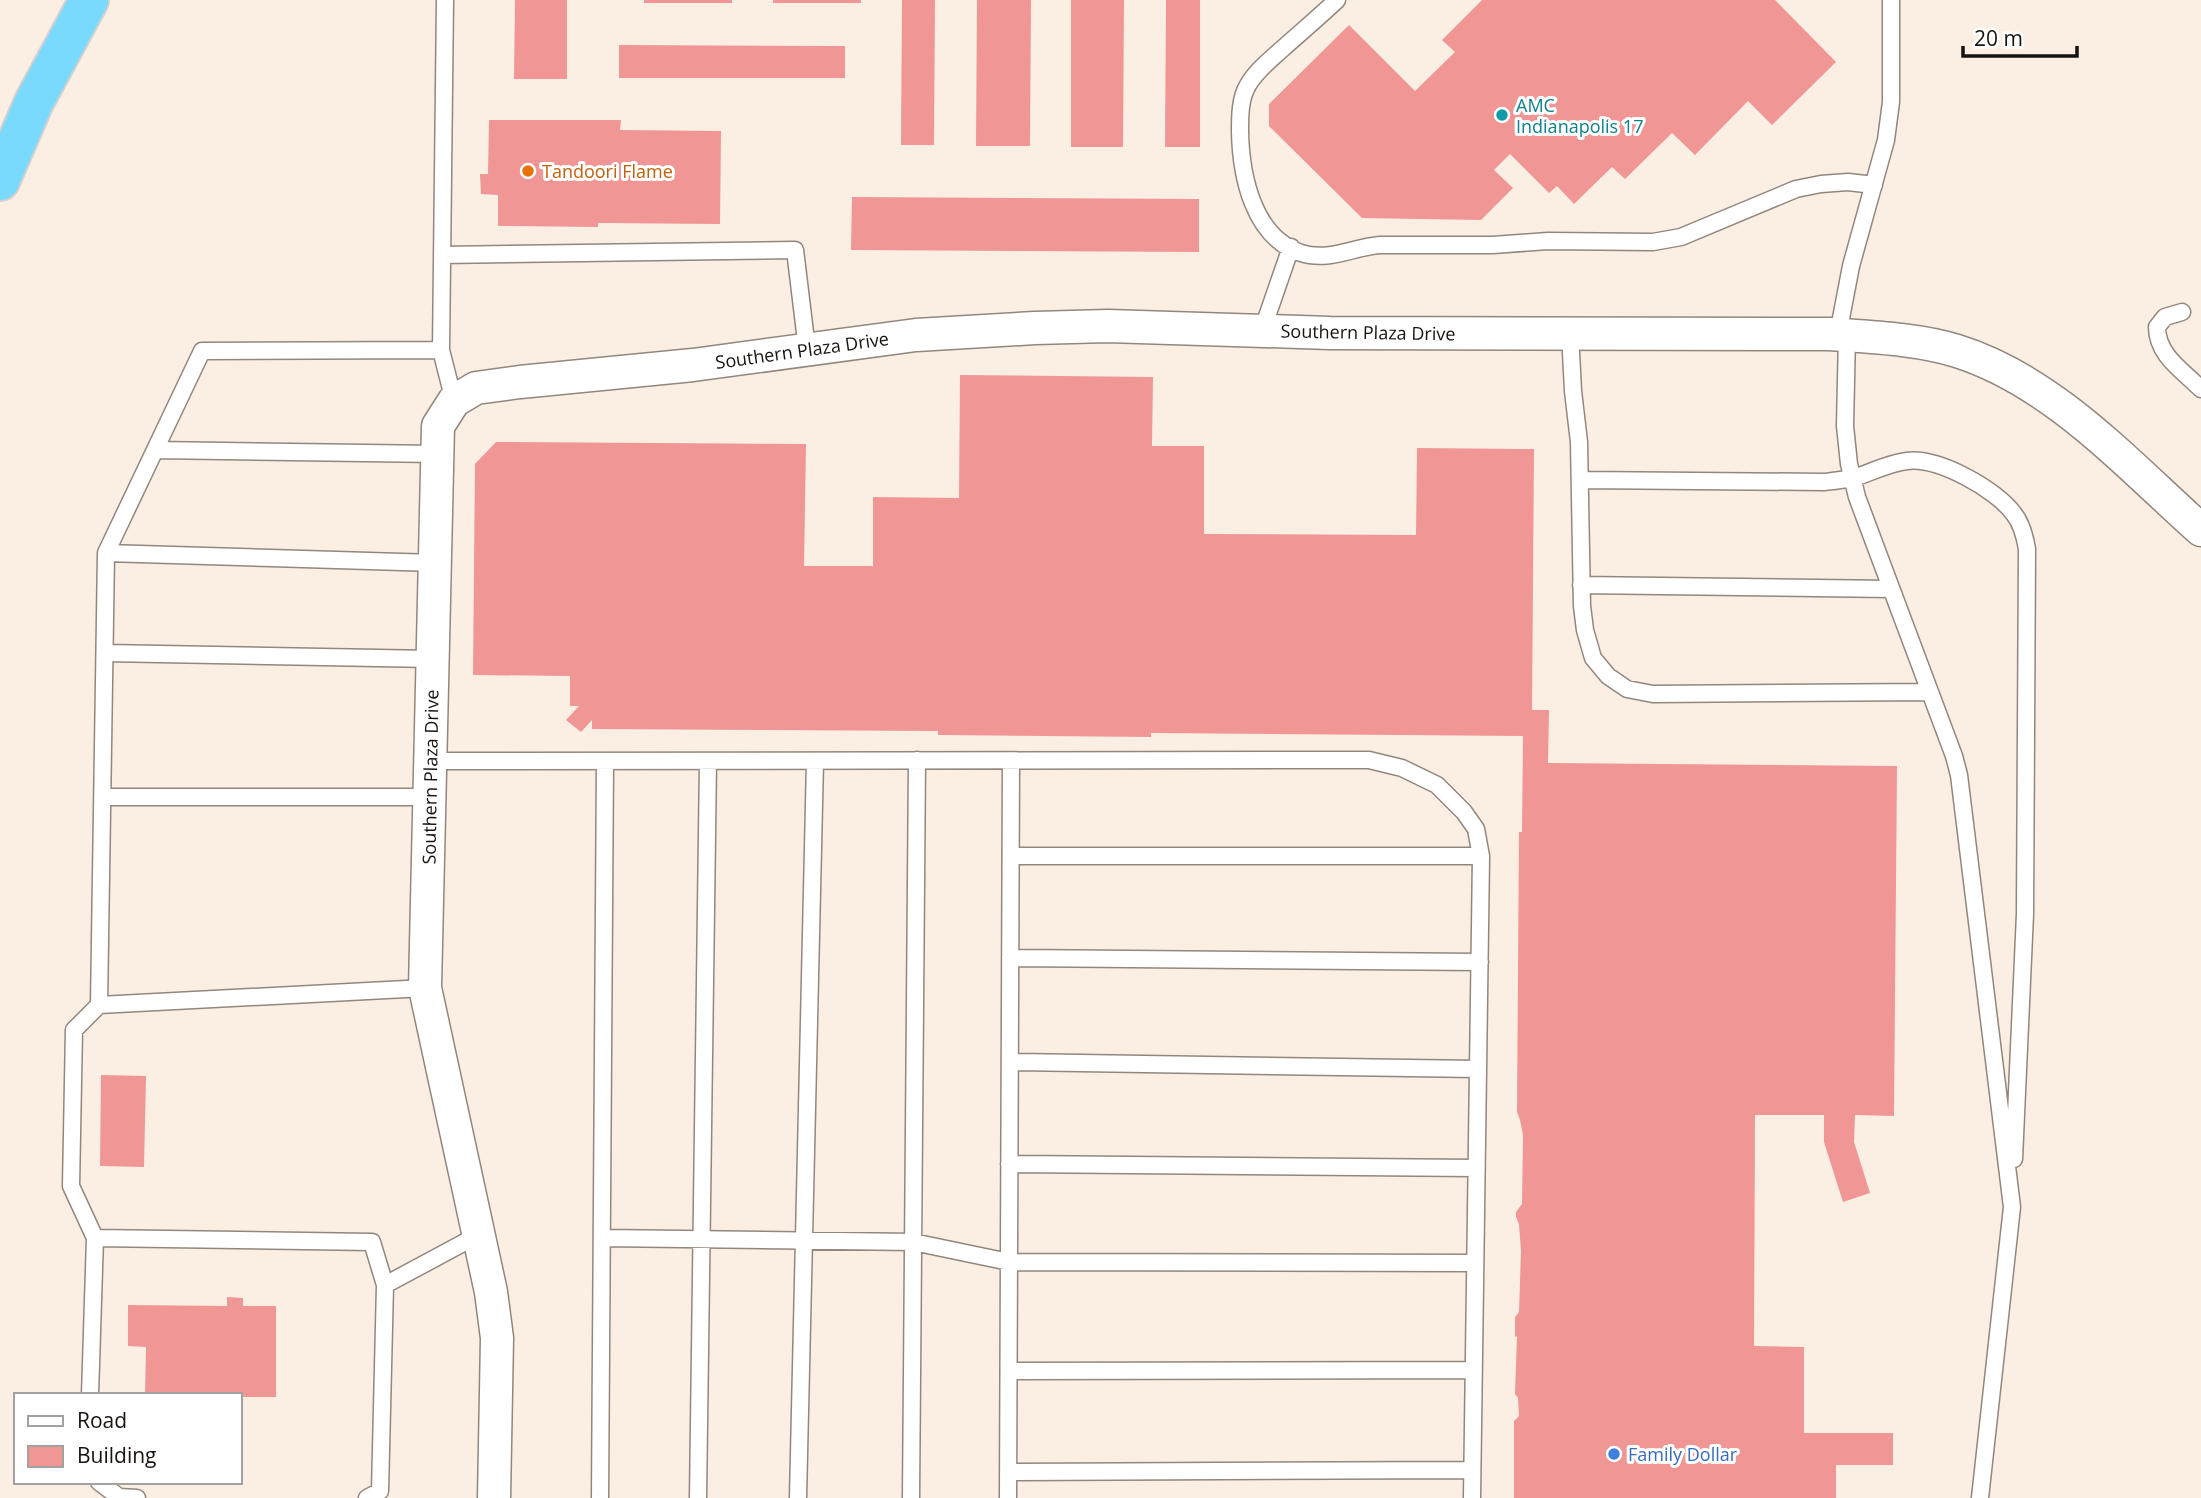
<svg xmlns="http://www.w3.org/2000/svg" width="2201" height="1498" font-family="'Open Sans',sans-serif">
	<style>
		.building { fill: #f09694 }
		.lines { fill: none; stroke-linecap: round; stroke-linejoin: round }
		.service-casing { stroke: #91877d; stroke-width: 19 }
		.minor-casing { stroke: #91877d; stroke-width: 35 }
		.motorway-casing { stroke: #d1d0cf; stroke-width: 42 }
		.service { stroke: #fff; stroke-width: 16 }
		.minor { stroke: #fff; stroke-width: 32 }
		.motorway { stroke: #79dafd; stroke-width: 38 }
		.culture-dot { fill: #0f9aa8; stroke: #fff; stroke-width: 2.5 }
		.food-dot { fill: #e8710a; stroke: #fff; stroke-width: 2.5 }
		.shop-dot { fill: #3f7fe0; stroke: #fff; stroke-width: 2.5 }
		.labels { text-anchor: middle; dominant-baseline: central; stroke-width: 6; stroke-linejoin: round; paint-order: stroke }
		.culture-label { font-size: 18px; fill: #0d838f; stroke: #fff; text-anchor: start }
		.food-label { font-size: 18px; fill: #c56008; stroke: #fff; text-anchor: start }
		.street-label { font-size: 18px; fill: #17130f; stroke: #fff }
		.shop-label { font-size: 18px; fill: #366cbe; stroke: #fff; text-anchor: start }
	</style>
	<rect width="100%" height="100%" fill="#fbefe4"/>
	<path class="building" d="M515,0H567V79H514Z
		M644,0H732V3H644Z
		M773,0H861V3H773Z
		M902,0H935L934,145H901Z
		M977,0H1031L1030,146H976Z
		M1071,0H1124L1123,147H1071Z
		M1166,0H1200V147H1165Z
		M1482,0H1775L1836,62L1772,125L1748,101L1695,155L1672,133L1625,179L1612,167L1574,204L1557,186L1549,193L1510,154L1494,170L1513,188L1481,220L1362,218L1269,126V104L1349,25L1415,91L1455,52L1442,40Z
		M619,45L845,46V78H619Z
		M489,120H621L620,130L721,131L720,224L598,223V227L498,226V195L481,194L480,174H488Z
		M852,197L1199,199V252L851,250Z
		M960,375L1153,377L1152,446H1204V534L1416,535L1417,448L1534,449L1532,710H1549L1548,763L1897,766L1894,1116L1855,1115L1854,1142L1870,1193L1843,1202L1824,1142V1115H1755L1754,1346L1804,1347V1433H1893V1465H1836V1498H1514V1421L1519,1416L1518,1398L1515,1394L1517,1336L1515,1337V1317L1519,1312L1521,1251L1519,1224L1516,1217V1212L1522,1204L1523,1135L1520,1120L1517,1112L1519,832H1522L1523,736L1151,733V737L938,735V731L592,729V720L581,732L566,720L579,706H570V676L473,675L475,464L496,442L806,444L804,566H873V497L959,498Z
		M101,1075L146,1076L144,1167L100,1166Z
		M227,1297L243,1298V1306H276V1397H240V1395H145L146,1347L128,1346V1305L227,1306Z"/>
	<g class="lines">
		<g class="service-casing">
			<path id="service" d="M1337,0C1319,17 1300,33 1281,50C1270,60 1256,71 1248,85C1240,98 1240,116 1240,132C1241,176 1253,237 1301,253C1329,262 1353,247 1380,245H1493L1548,241L1653,242L1681,237L1796,189L1821,184L1848,182L1874,185
				M442,255L795,250L807,349
				M2182,312L2165,317L2157,327C2157,355 2182,370 2201,389
				M1262,331L1291,247
				M1570,333L1573,391L1579,442L1582,606L1585,630L1593,658L1608,676L1627,689L1653,694L1930,692
				M1838,334L1851,266L1886,140L1891,102V0
				M1847,335L1845,426L1849,464L1857,497L1954,756L1959,775L2012,1207L1980,1498
				M441,350L445,0
				M155,450L438,454
				M1581,480L1824,482C1834,481 1845,480 1856,477C1872,472 1889,463 1907,461C1938,457 1996,489 2014,514C2022,524 2025,537 2027,549L2025,914L2014,1159
				M106,553L435,563
				M1581,585L1891,589
				M105,653L433,659
				M431,761L1369,760L1402,768L1437,785L1464,812L1476,829L1481,856L1472,1498
				M103,797H430
				M1011,856H1481
				M1010,958L1480,962
				M99,1005L425,988
				M1010,1062L1478,1069
				M1009,1164L1476,1168
				M95,1238L372,1242L385,1285
				M602,1238L913,1242L1009,1262L1475,1263
				M1009,1371L1473,1370
				M90,1395L95,1238L71,1186L74,1030L99,1005L106,553L202,351L441,350L454,401
				M1008,1472L1472,1470
				M99,1482L119,1497L137,1498
				M367,1498L380,1491L385,1285L478,1235
				M600,1498L605,761
				M698,1498L708,761
				M798,1498L815,761
				M911,1498L917,760
				M1008,1498L1011,761"/>
		</g>
		<g class="minor-casing">
			<path id="minor" d="M494,1498L497,1338L491,1292L425,988L438,426L454,401L476,388L520,382L693,365L916,335L1035,328L1108,326L1330,333L1830,334C1870,337 1919,339 1957,351C2053,381 2128,465 2201,530"/>
		</g>
		<g class="motorway-casing">
			<path id="motorway" d="M0,181L34,102L89,0"/>
		</g>
		<use href="#service" class="service"/>
		<use href="#minor" class="minor"/>
		<use href="#motorway" class="motorway"/>
	</g>
	<circle class="culture-dot" cx="1502" cy="115" r="7"/>
	<circle class="food-dot" cx="528" cy="171" r="7"/>
	<circle class="shop-dot" cx="1614" cy="1454" r="7"/>
	<g class="labels">
		<g class="culture-label">
			<text x="1516" y="105">AMC<tspan x="1516" dy="21">Indianapolis 17</tspan></text>
		</g>
		<g class="food-label">
			<text x="542" y="171">Tandoori Flame</text>
		</g>
		<g class="street-label">
			<text transform="translate(1368 332) rotate(1)">Southern Plaza Drive</text>
			<text transform="translate(802 350) rotate(-8)">Southern Plaza Drive</text>
			<text transform="translate(430 777) rotate(-89)">Southern Plaza Drive</text>
		</g>
		<g class="shop-label">
			<text x="1628" y="1454">Family Dollar</text>
		</g>
	</g>
	<rect x="14" y="1393" width="228" height="91" fill="#ffffff" stroke="#a2a19f" stroke-width="2"/>
	<rect x="28" y="1416" width="35" height="10" fill="#ffffff" stroke="#a2a19f" stroke-width="2"/>
	<text x="77" y="1428" font-size="21" fill="#17130f">Road</text>
	<rect x="28" y="1446" width="35" height="21" fill="#f09694" stroke="#a2a19f" stroke-width="2"/>
	<text x="77" y="1463" font-size="21" fill="#17130f">Building</text>
	<path d="M1963 46v10h114v-10" fill="none" stroke="#17130f" stroke-width="3.5"/>
	<text x="1974" y="46" font-size="21" fill="#17130f" stroke="#ffffff" stroke-width="5" paint-order="stroke">20 m</text>
</svg>
